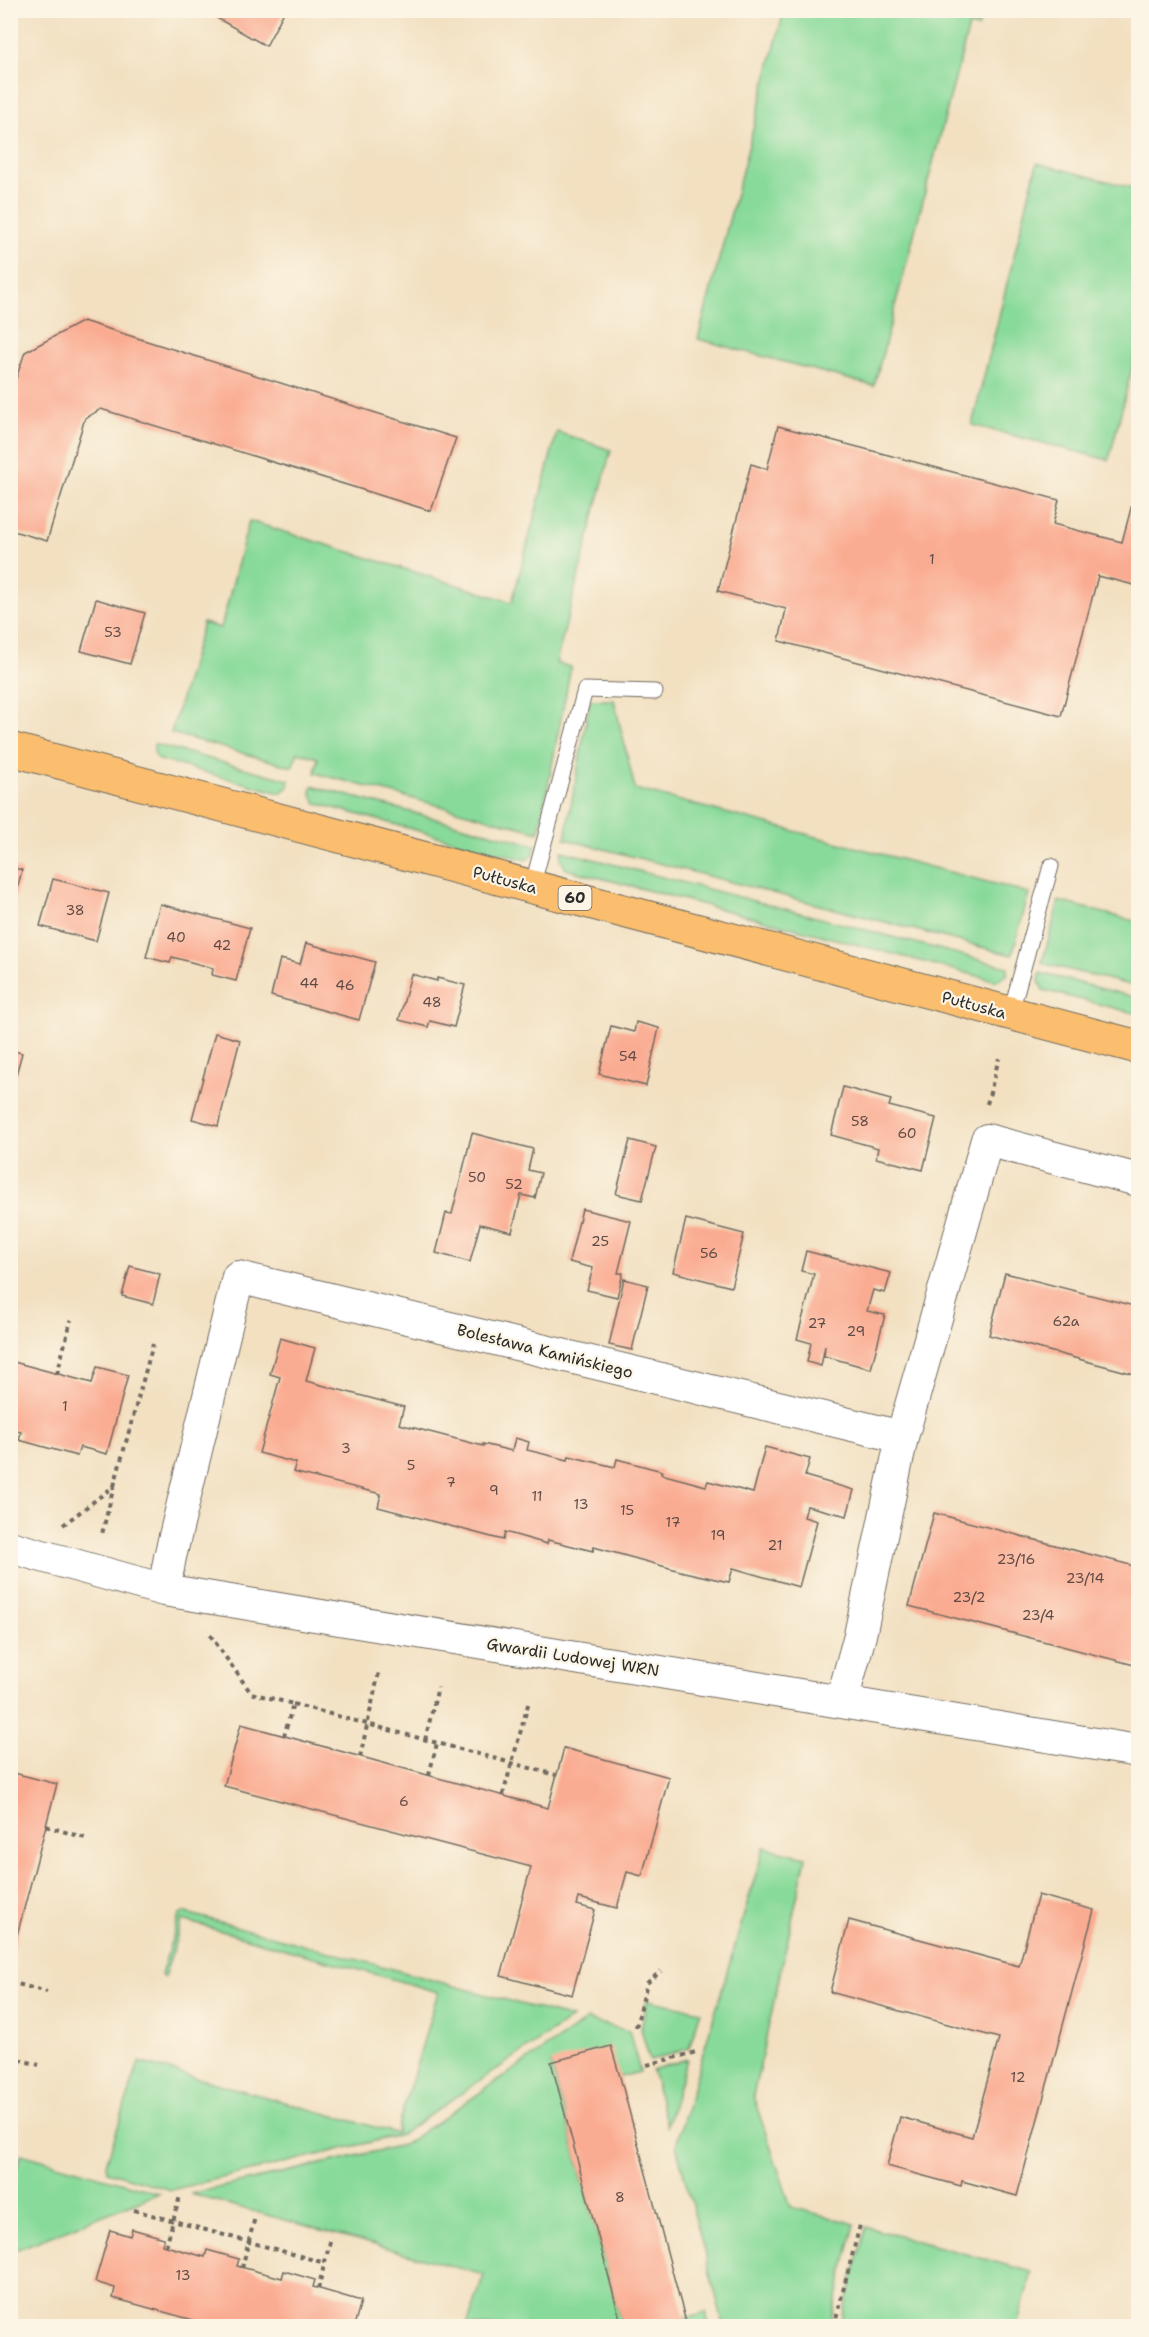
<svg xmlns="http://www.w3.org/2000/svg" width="1149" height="2337" font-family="'Shantell Sans',sans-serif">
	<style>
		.green { fill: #88da9a; stroke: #5a8262; stroke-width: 1.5 }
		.building { fill: #faac92 }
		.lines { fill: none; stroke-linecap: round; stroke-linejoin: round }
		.lane-casing { stroke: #716a60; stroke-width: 17 }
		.street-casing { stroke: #716a60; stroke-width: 34 }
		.primary-casing { stroke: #716a60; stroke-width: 35 }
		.path { stroke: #716a60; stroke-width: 4; stroke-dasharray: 4.5 4.5; stroke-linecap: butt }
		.lane { stroke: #fff; stroke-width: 15 }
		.street { stroke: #fff; stroke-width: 32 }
		.primary { stroke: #fabe6e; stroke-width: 33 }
		.labels { text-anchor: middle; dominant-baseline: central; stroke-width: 4.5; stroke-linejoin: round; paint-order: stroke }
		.number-label { font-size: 14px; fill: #5f4b45 }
		.shield { fill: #fcf5e5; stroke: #6a6863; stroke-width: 1.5 }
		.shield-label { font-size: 15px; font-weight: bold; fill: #2b2b2b }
		.street-label { font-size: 16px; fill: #2b2b2b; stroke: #fcf5e5 }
	</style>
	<rect width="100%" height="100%" fill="#fcf5e5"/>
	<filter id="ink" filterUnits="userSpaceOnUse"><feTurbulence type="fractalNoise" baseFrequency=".0167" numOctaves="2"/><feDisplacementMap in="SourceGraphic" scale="12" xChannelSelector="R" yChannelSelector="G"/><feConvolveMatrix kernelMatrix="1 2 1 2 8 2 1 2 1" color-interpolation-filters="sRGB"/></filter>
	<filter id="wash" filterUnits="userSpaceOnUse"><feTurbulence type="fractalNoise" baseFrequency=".008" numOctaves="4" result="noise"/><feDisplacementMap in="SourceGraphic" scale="24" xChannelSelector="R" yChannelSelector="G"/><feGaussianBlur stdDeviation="1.35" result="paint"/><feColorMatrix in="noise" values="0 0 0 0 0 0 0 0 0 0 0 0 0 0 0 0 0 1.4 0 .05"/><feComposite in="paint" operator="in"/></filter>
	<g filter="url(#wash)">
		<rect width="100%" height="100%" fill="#f2e0c1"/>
		<path class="green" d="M784,11H983L978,28L969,26L874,386L698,339Z
			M1037,163L1138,189V344L1109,460L972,425Z
			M557,432L611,450L556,663L571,667L539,832L315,773L318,758L298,752L292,767L171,733L203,623L221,628L249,521L512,602Z
			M590,700H614L635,789L1029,893L1012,955L565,839Z
			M154,744L289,780L288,787L280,793L157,759L154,752Z
			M312,786L536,845L534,854L526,860L316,803L311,793Z
			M562,851L1008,967L1007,975L997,981L566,869L561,860Z
			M1059,901L1138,922V987L1042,963Z
			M1040,973L1138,998V1014L1043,990L1039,982Z
			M764,1847L806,1857L753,2096L791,2207L855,2224L830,2326H724L676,2145Z
			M183,1912L572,2018L400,2135L171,2190L107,2171L106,2164L139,2062L396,2133L438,1992L182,1920L164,1978L161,1975L179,1916Z
			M647,2000L701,2011L689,2048L650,2061L641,2029Z
			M587,2020L629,2031L640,2072L620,2077L551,2063L622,2326H467L484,2275L191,2194L403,2145Z
			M687,2059L667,2126L652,2070Z
			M21,2154L159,2193L11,2252V2193Z
			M866,2227L1032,2272L1017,2326H840Z
			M706,2312L709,2326H687L685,2318Z"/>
		<g id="blocks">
			<path class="building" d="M203,10H285L266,46Z
				M83,321L456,438L431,511L101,409L85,418L47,541L10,530V396L25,352Z
				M778,426L1059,500L1053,524L1122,542L1138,482V586L1098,576L1061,716L779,641L786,609L718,591L751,464L767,469Z
				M96,599L145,613L130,664L81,651Z
				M10,867L22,870L11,913L10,912Z
				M53,879L109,893L96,941L40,926Z
				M160,904L250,928L236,981L212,975L213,968L172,957L170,963L146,957Z
				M306,943L375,962L359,1020L271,996L280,959L300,964Z
				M411,974L437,981V978L465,985L454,1027L430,1021L428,1027L399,1020Z
				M636,1022L659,1028L646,1086L599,1074L611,1026L634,1032Z
				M215,1033L240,1040L218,1126L192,1119Z
				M10,1050L22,1053L11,1093H10Z
				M843,1087L891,1100L889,1106L936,1118L923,1170L876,1158L878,1148L831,1135Z
				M472,1133L533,1149L528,1170L541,1173L535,1198L521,1195L512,1232L480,1224L470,1262L436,1253L446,1213L452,1214Z
				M630,1140L656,1147L642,1200L616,1194Z
				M582,1209L631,1221L618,1273H623L617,1297L587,1290L593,1268L569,1262Z
				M686,1219L744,1234L731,1287L673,1272Z
				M806,1251L891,1273L885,1293L873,1290L867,1311L885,1315L871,1369L824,1356L825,1346L821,1366L807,1362L811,1343L797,1339L814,1274L801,1271Z
				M130,1266L160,1274L153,1304L122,1296Z
				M1005,1273L1138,1307V1375L989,1335Z
				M624,1279L648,1285L632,1350L609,1345Z
				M280,1338L315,1348L306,1381L404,1407L399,1424L483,1446V1444L512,1451L515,1438L529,1442L527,1450L568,1460L569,1456L615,1467L617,1459L662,1471L661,1474L706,1486L708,1481L753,1493L765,1447L810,1459L805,1476L854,1490L847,1516L807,1506L804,1517L817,1521L799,1587L733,1568L729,1582L684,1572L594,1547L593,1551L548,1540L547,1544L505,1532L503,1540L378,1507L381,1494L293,1472L296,1463L259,1453L280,1377L270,1374Z
				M10,1361L92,1383L97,1367L128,1375L107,1454L80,1447L77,1456L19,1440L21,1432L10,1429Z
				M934,1513L1138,1567V1666L909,1606Z
				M241,1724L548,1808L564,1748L669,1777L642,1876L627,1872L617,1908L579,1898L577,1905L595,1910L572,1995L501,1976L531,1867L224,1786Z
				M10,1772L57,1784L11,1958H10Z
				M1038,1895L1094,1910L1017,2196L962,2181L961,2186L887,2166L900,2117L972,2137L999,2038L830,1992L849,1920L1019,1966Z
				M611,2046L620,2077L687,2326H622L551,2062Z
				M132,2229L164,2238L162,2245L205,2257L207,2250L239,2259L237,2266L282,2278L284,2271L315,2280L313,2287L361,2301L354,2326H215L113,2298L115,2288L95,2282L110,2230L130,2236Z"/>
		</g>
	</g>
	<g filter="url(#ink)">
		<use href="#blocks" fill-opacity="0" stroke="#716a60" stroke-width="1.5"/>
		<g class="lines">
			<g class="lane-casing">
				<path id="lane" d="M532,887L585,690L655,692
					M1010,1015L1051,866"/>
			</g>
			<g class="street-casing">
				<path id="street" d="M902,1437L987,1140L1138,1180
					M10,1547L164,1590L1138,1751
					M164,1590L170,1557L238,1277L902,1437L860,1635L842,1701"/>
			</g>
			<g class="primary-casing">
				<path id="primary" d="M10,749L1138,1047"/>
			</g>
			<path class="path" d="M987,1104L999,1058
				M57,1374L71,1320
				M114,1486L153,1344
				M63,1525L114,1486L102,1534
				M210,1635L251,1693L293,1704L284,1736
				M293,1704L556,1775
				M425,1740L438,1687
				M360,1757L379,1672
				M429,1775L437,1743
				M503,1795L529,1701
				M46,1826L85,1838
				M10,1982L47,1992
				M636,2027L647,1983L661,1971
				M10,2057L39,2065
				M647,2065L696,2052
				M10,2144L18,2146
				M134,2210L325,2263
				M166,2246L180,2196
				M242,2268L255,2217
				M318,2289L331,2238
				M834,2326L860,2225"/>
			<use href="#lane" class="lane"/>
			<use href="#street" class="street"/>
			<use href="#primary" class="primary"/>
		</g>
	</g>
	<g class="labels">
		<g class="number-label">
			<text x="932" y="559">1</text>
			<text x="113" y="632">53</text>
			<text x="75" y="910">38</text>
			<text x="176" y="937">40</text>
			<text x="222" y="945">42</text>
			<text x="309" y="983">44</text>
			<text x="345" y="985">46</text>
			<text x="432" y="1002">48</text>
			<text x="628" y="1056">54</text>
			<text x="860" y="1121">58</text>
			<text x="907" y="1133">60</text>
			<text x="477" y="1177">50</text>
			<text x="514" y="1184">52</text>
			<text x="600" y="1241">25</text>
			<text x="709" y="1253">56</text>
			<text x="1066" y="1321">62a</text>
			<text x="817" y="1323">27</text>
			<text x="856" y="1331">29</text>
			<text x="65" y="1406">1</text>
			<text x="346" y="1448">3</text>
			<text x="411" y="1465">5</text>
			<text x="451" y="1482">7</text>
			<text x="494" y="1490">9</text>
			<text x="537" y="1496">11</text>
			<text x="581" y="1504">13</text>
			<text x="627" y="1510">15</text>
			<text x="673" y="1522">17</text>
			<text x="718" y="1535">19</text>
			<text x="775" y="1545">21</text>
			<text x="1016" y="1559">23/16</text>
			<text x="1085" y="1578">23/14</text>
			<text x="969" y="1597">23/2</text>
			<text x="1038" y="1615">23/4</text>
			<text x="404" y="1801">6</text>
			<text x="1018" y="2077">12</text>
			<text x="620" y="2197">8</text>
			<text x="183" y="2275">13</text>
		</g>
		<rect class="shield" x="558.5" y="886" width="33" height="24" rx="4.5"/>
		<g class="shield-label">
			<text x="575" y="898">60</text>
		</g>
		<g class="street-label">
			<text transform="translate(505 880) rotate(15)">Pułtuska</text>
			<text transform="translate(974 1005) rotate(15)">Pułtuska</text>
			<text transform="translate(545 1351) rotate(14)">Bolesława Kamińskiego</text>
			<text transform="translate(573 1657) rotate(9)">Gwardii Ludowej WRN</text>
		</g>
	</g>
	<rect width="1149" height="2337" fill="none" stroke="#fcf5e5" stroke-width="36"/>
</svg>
